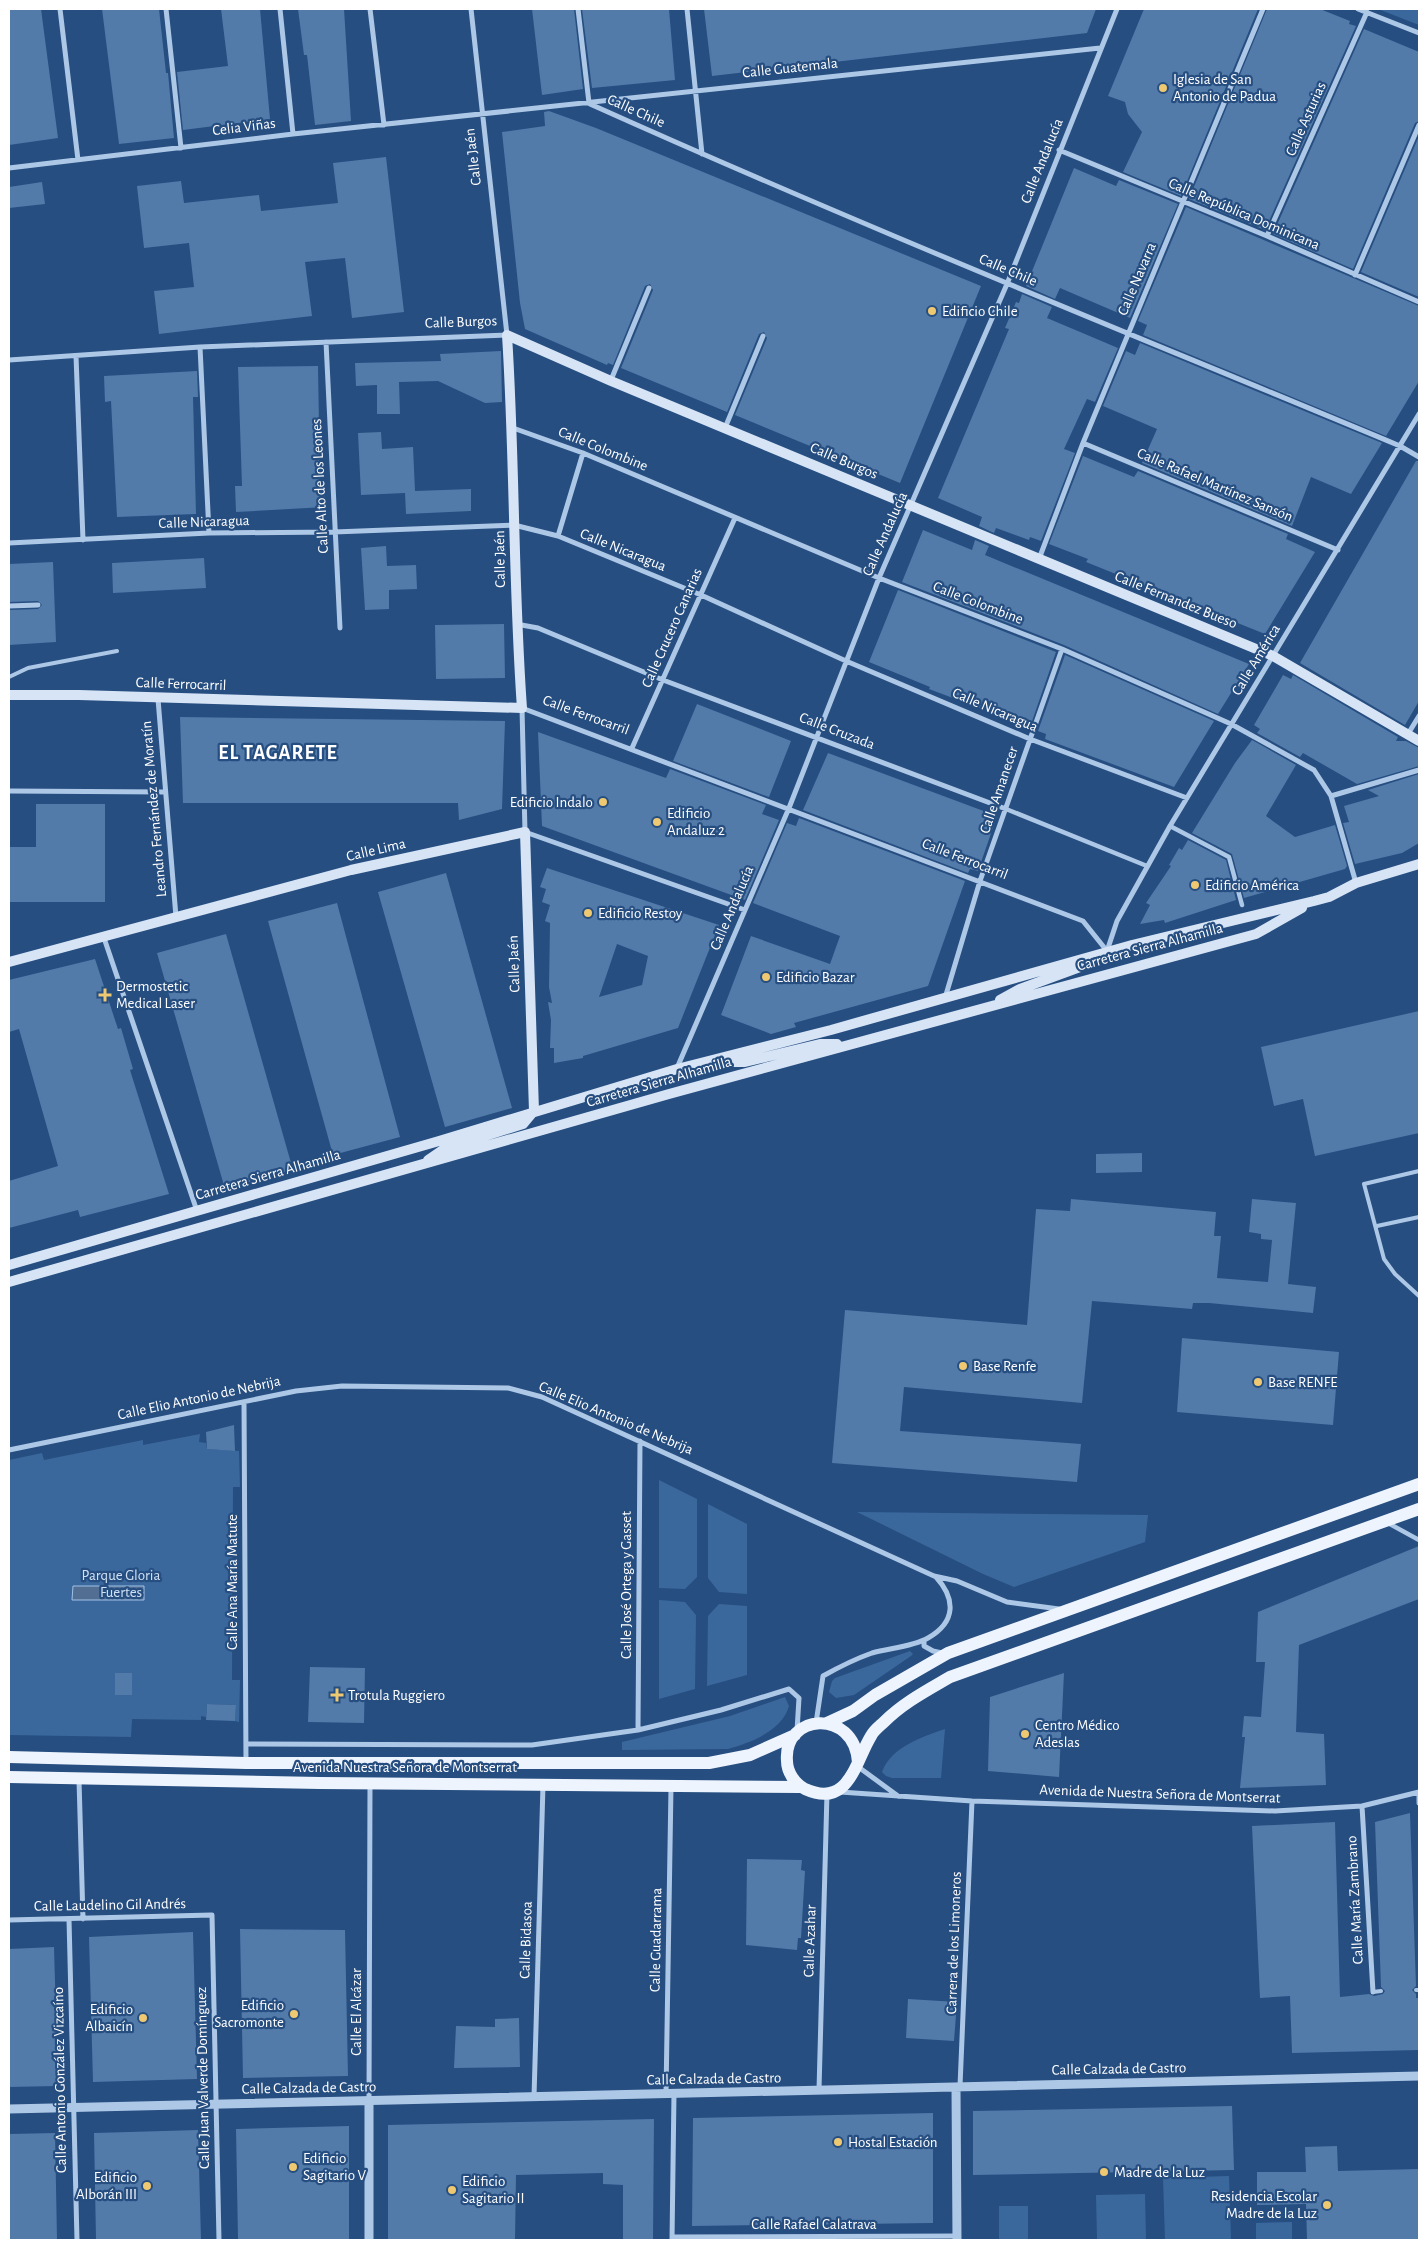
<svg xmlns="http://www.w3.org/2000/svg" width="1428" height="2249" font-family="'Alegreya Sans',sans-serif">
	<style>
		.green { fill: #3a689d }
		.water { fill: #526f93; stroke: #a1c2e7 }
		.building { fill: #527baa; fill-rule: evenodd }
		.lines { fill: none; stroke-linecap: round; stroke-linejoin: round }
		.service { stroke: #adc7e6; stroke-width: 4 }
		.pedestrian { stroke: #adc7e6; stroke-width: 4.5 }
		.minor { stroke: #adc7e6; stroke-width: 5 }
		.tertiary { stroke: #adc7e6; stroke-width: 9 }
		.secondary { stroke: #d6e4f6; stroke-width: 10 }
		.primary { stroke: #eef4fd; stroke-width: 12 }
		.poi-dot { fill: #efc972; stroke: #264e80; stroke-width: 2 }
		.labels { text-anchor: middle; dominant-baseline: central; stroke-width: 4.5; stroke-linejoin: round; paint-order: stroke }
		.street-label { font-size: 15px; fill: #fff; stroke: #264e80 }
		.poi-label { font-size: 15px; fill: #fff; stroke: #264e80; text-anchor: start }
		.park-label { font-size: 15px; fill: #d0e1f5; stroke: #264e80 }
		.district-label { font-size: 20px; font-weight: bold; letter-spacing: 1px; fill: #fff; stroke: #264e80 }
	</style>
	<rect width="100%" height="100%" fill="#264e80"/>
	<path class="green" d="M1378,9H1419V25Z
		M200,1434L199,1442L206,1443L207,1449L239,1451L240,1487H233L232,1680H240L239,1722L235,1721L236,1705L207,1704L206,1717L201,1716V1720L132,1719L131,1737L9,1735V1460L42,1453L44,1460L143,1440V1445Z
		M659,1480L697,1499V1577L685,1589L659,1588Z
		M708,1504L747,1524V1594L719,1592L708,1578Z
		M857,1512L1148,1515L1145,1542L1014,1587L983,1574Z
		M659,1600L685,1602L696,1615L695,1689L659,1699Z
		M719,1604L747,1606V1675L707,1686L708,1616Z
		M910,1651L913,1654L911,1656L854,1695L836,1698L829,1692L832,1681L835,1678Z
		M785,1697L789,1706C782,1731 750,1743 728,1749L622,1750V1742L730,1716Z
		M945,1729L941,1778H892L886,1776L882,1772C891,1747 922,1737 945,1729Z
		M1229,2176L1231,2240H1165L1163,2178Z
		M1145,2194L1146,2240H1097L1096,2195Z
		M999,2206H1028V2240H999Z
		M1292,2222V2240H1256V2223Z"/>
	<path class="water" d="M73,1586H144V1600H72Z"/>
	<path class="building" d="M9,9H41L58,138L9,145Z
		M102,9H159L166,73H168L174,138L119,144Z
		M221,9H260L270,119L183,130L177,72L228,66Z
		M298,9H344L351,121L315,125L307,55H304Z
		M532,9H574L583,89L542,95Z
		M582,9H669L675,80L592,88Z
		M704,9H1096L1087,33L712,76Z
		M1144,9H1258L1181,196L1123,172L1142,132L1128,114L1125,102L1108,96Z
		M1267,9H1320L1350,21L1349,24L1356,26L1265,230L1189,199Z
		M1364,29L1419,52V121L1415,123L1353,269L1273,234Z
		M549,111L596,128L981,286L900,483L735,415L767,338L764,332L759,334L727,412L621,368L653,290L650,284L645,286L613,365L608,363L607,365L525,329L520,303L502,132L545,126L544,112Z
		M1419,136V297L1361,272Z
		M386,157L404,312L352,318L345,258L305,262L312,316L159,334L154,291L194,287L189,243L144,248L137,186L181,181L184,203L259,195L261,211L338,203L333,163Z
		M1074,168L1116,186L1119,180L1178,204L1130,318L1060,288L1055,299L1026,286Z
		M42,182L45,204L9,208V187Z
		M1186,207L1419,306V381L1386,436L1143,335L1147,325L1138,321Z
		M1022,294L1052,307L1047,318L1118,348L1095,402L1087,399L1064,449L1075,453L1041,541L1030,537L1029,540L996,528L994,533L979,526L982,517L938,498L1009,329L1005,328L1016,302L1019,303Z
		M1140,343L1297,408L1382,443L1351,494L1311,477L1292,526L1142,463L1157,429L1103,406L1126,351L1135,355Z
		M501,351L502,402L485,403L438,381L399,382L400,414H377V385L356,386L355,363L441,361L440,354Z
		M318,366L320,482H324L325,507L236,512L235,486H242L238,367Z
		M197,371L198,397H193L196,514L117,517L111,401L105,402L104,376Z
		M381,432L382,449L413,447L415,491L471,489V511L406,514L405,493L361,495L358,433Z
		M1083,456L1134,477L1138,471L1288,534L1286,539L1315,552L1265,634L1086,562L1088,559L1049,544Z
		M1416,461H1419V701L1405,725L1300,663Z
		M923,530L972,550L975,540L989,546L985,555L1249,664L1218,714L1064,645L902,582Z
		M386,546L387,566L416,565L417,589L389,590V609L365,610L361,548Z
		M204,558L206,588L113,593L112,563Z
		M53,562L56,642L9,645V610L38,609L42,605L38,601L9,602V564Z
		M898,590L1056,652L1030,727L929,689L930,687L869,662Z
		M504,624L505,678L436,679L435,625Z
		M1065,655L1214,721L1174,787L1045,739L1046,734L1038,731Z
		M1283,675L1291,679L1293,675L1398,737L1396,741H1406L1419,748V766L1357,784L1303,753L1300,757L1257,733L1260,729L1254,725Z
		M697,704L791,741L769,797L673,761Z
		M180,717L505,721L502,809L459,820L458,803H183Z
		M538,732L666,778L670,769L766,805L762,814L779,820L745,900L542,826Z
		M1252,740L1296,765L1266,816L1295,837L1335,825L1347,866L1345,869L1244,898L1232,854L1192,833L1235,763Z
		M828,753L997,816L978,871L970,869L968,873L803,810Z
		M1419,774V843L1402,853L1355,864L1343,823L1349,822L1344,806L1379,796L1368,790Z
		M36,804H105V902H9V847H36Z
		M799,818L965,881L928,986L794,1023L796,1027L771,1034L721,1015L751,936L830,964L840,936L753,903L787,823L796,826Z
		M1188,840L1226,860L1236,900L1165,923L1164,920L1140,924L1150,905L1146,903L1171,866L1169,865L1179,848L1182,850Z
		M547,868L719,925L678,1028L583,1056V1058L554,1063V1048H550L551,1020L548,1002L552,1003L549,987L550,923L545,921L550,905L542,902L546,889L540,887ZM617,944L648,956L642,985L599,997Z
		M446,873L512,1108L445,1127L378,892Z
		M337,903L400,1137L333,1155L268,921Z
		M226,934L293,1170L225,1189L157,953Z
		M95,959L118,1029L121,1028L133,1069L130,1070L169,1194L80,1217L78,1210L9,1228V1181L58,1166L19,1029L9,1032V980Z
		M1419,1011V1133L1315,1156L1303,1099L1274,1106L1261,1047Z
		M1142,1153V1172L1096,1173V1154Z
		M1071,1199L1216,1212L1214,1236H1221L1217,1278L1268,1282L1272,1240L1261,1239V1234L1249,1232L1252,1199L1296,1203L1288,1284L1316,1287L1313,1313L1209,1303H1193L1192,1309L1092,1301L1082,1403L904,1387L900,1431L1081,1444L1077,1482L832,1463L845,1310L1027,1325L1036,1209L1070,1211Z
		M1182,1338L1339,1352L1333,1425L1177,1412Z
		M234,1425L235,1451L207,1449L206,1432Z
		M1419,1546V1599L1299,1645L1296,1732L1324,1734L1326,1785L1240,1788L1245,1737H1242L1244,1716L1261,1717L1265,1662H1256L1258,1612Z
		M310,1667L365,1668L364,1723L308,1722Z
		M115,1673H132V1695H115Z
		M1064,1673L1059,1777L988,1771L990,1697Z
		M207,1704L236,1705L235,1721L206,1720Z
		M1410,1813L1416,1986L1412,1990L1416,1994V1998H1419V2050L1292,2053L1290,1996L1260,1998L1252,1826L1335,1822L1340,1997L1369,1994L1374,1996L1383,1994L1385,1991L1381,1987L1375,1822Z
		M747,1859L802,1860L801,1870L805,1871L801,1938H798L797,1950L746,1945Z
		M240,1929L345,1930L348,2076L243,2078Z
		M193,1932L197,2079L93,2082L89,1937Z
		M54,1947L58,2086L9,2087V1949Z
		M908,1999L957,2002L954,2041L906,2038Z
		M519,2018L520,2067L454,2068L456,2026L495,2027V2019Z
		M1232,2106L1234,2170L973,2175V2111Z
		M933,2113V2223L692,2226L693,2118Z
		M654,2119L653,2240H623V2185L603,2184V2173L516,2175L515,2240H388V2125Z
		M349,2126V2240H238L236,2129Z
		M198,2130L201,2240H96L94,2133Z
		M55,2133L57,2240H9V2134Z
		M1337,2146L1338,2171L1419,2169V2240H1307L1306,2204L1257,2205V2172H1306L1305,2147Z"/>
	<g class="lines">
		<path class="service" d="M9,677L28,668L117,651
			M1419,1171L1364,1184L1384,1259L1395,1274L1419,1296
			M1377,1226L1419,1217
			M1416,1990H1419
			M1373,1992L1381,1991"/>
		<path class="pedestrian" d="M1006,809L1147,866
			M1170,826L1229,857L1242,905
			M1388,1523L1419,1540"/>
		<path class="minor" d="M60,9L78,160
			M166,9L181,148
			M280,9L293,134
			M370,9L384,125
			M578,9L589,103
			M687,9L702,154
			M1358,9L1419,33
			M590,104C857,224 1129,333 1400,446L1419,457
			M1059,150L1267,236L1419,302
			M9,168L293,134L1100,48
			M1267,236L1367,12
			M1355,275L1419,125
			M326,342L340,628
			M200,347L209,533
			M76,356L83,540
			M9,360L200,347L507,335L471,9
			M611,380L649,288
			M513,428L583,453L879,578L1062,649L1231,724L1314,770L1331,796L1356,883
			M725,428L763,336
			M1083,443L1338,550
			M558,536L583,453
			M9,543L209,533L334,532L514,525L558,536L701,595L846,661L1030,739L1187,798
			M1039,559L1083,443L1263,9
			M9,606L38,605
			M516,624L538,628L663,680L1006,809
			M158,699L176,917
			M1408,734L1419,716
			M632,748L735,518
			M9,791L165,792
			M1331,796L1419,770
			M745,910L525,832L522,708L1083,921L1107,951
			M104,938L197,1211
			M1107,951L1117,921L1170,826L1419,414
			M945,998L980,881L1062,649
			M677,1068L789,808L879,578L1007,284L1117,9
			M244,1402L246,1762
			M9,1450L296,1391L342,1386L508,1388L542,1397L934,1576L957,1581L1007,1602L1059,1609
			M924,1640V1646L933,1651L942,1653
			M816,1723L823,1676C839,1667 855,1659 872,1653C890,1648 912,1647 928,1638C956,1622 956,1599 936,1577
			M638,1730L640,1441
			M246,1744L532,1745L638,1730L721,1710L789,1689L799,1698L797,1731
			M857,1766L898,1796
			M79,1780L83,1919
			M840,1792L972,1801L1275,1811L1362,1806L1419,1792
			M1419,1792V1803
			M1362,1806L1373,1992
			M69,1919L77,2240
			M9,1920L212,1915L219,2240
			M960,2086L972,1801
			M819,2090L827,1793
			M666,2093L671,1787
			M534,2097L543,1785
			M369,2101L370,1784
			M672,2237L957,2236
			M672,2240L674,2093"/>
		<path class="tertiary" d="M956,2087L957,2240
			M9,2109L1419,2076
			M369,2240V2101"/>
		<path class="secondary" d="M9,695H79L522,708C513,584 515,460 507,335L611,381L1273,656L1419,741
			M9,962L351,870L525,832L534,1111
			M1000,1000L1020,989L1099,960
			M719,1062H745L820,1044H837
			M428,1160L444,1149L523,1124L533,1112
			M9,1265L439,1141L677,1069L831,1030L1132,945L1314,901L1329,897L1356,883L1419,864
			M9,1282L669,1094L1256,934L1302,908"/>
		<path class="primary" d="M827,1723L853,1711L875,1695L948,1653L1419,1484
			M9,1757L246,1763H709L750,1755L795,1735
			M858,1762C854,1708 783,1713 787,1761C787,1772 795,1784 805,1789C849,1809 855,1762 871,1736C874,1730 880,1726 884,1722C903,1703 926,1691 950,1677L1419,1509
			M9,1777L320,1783L801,1787"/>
	</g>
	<g class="poi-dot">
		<circle cx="1163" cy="88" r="5"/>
		<circle cx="932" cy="311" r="5"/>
		<circle cx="603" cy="802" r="5"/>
		<circle cx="657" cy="822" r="5"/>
		<circle cx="1195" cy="885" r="5"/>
		<circle cx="588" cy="913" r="5"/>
		<circle cx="766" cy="977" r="5"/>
		<path d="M102.5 987.5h5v5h5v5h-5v5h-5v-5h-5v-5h5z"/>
		<circle cx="963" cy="1366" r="5"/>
		<circle cx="1258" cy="1382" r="5"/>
		<path d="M334.5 1687.5h5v5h5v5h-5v5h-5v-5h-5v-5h5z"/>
		<circle cx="1025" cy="1734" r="5"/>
		<circle cx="294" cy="2014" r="5"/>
		<circle cx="143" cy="2018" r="5"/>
		<circle cx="838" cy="2142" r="5"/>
		<circle cx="293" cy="2167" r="5"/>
		<circle cx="1104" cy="2172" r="5"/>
		<circle cx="147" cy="2186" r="5"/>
		<circle cx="452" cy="2190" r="5"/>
		<circle cx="1327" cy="2205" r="5"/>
	</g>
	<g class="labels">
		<g class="street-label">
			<text transform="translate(790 68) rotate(-6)">Calle Guatemala</text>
			<text transform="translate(636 111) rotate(24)">Calle Chile</text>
			<text transform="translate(1306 119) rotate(-66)">Calle Asturias</text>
			<text transform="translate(244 127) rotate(-7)">Celia Viñas</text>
			<text transform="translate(473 157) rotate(-97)">Calle Jaén</text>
			<text transform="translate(1042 161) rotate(-68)">Calle Andalucía</text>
			<text transform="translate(1244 214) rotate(23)">Calle República Dominicana</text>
			<text transform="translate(1008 270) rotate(23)">Calle Chile</text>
			<text transform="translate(1137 279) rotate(-67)">Calle Navarra</text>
			<text transform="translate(461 322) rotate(-2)">Calle Burgos</text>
			<text transform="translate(603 449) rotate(22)">Calle Colombine</text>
			<text transform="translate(844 461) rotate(23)">Calle Burgos</text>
			<text transform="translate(1215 485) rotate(23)">Calle Rafael Martínez Sansón</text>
			<text transform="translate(320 486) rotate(-93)">Calle Alto de los Leones</text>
			<text transform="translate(204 522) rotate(-2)">Calle Nicaragua</text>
			<text transform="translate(885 534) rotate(-66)">Calle Andalucía</text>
			<text transform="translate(623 550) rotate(22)">Calle Nicaragua</text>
			<text transform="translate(500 559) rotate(-91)">Calle Jaén</text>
			<text transform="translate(1176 600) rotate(22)">Calle Fernandez Bueso</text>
			<text transform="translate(978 603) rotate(21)">Calle Colombine</text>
			<text transform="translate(672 628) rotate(-66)">Calle Crucero Canarias</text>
			<text transform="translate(1256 660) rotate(-59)">Calle América</text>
			<text transform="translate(181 684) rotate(2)">Calle Ferrocarril</text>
			<text transform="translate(995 710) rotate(23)">Calle Nicaragua</text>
			<text transform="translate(586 715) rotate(20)">Calle Ferrocarril</text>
			<text transform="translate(837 731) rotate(21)">Calle Cruzada</text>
			<text transform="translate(999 790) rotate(-71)">Calle Amanecer</text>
			<text transform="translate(154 809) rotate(-95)">Leandro Fernández de Moratín</text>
			<text transform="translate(376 850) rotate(-13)">Calle Lima</text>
			<text transform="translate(965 859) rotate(21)">Calle Ferrocarril</text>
			<text transform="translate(732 908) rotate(-67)">Calle Andalucía</text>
			<text transform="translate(1150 947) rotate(-15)">Carretera Sierra Alhamilla</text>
			<text transform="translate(514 964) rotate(-92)">Calle Jaén</text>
			<text transform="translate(659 1082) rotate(-16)">Carretera Sierra Alhamilla</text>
			<text transform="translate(268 1175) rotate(-16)">Carretera Sierra Alhamilla</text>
			<text transform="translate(199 1398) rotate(-12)">Calle Elio Antonio de Nebrija</text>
			<text transform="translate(616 1418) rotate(23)">Calle Elio Antonio de Nebrija</text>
			<text transform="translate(232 1582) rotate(-90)">Calle Ana María Matute</text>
			<text transform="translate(626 1585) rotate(-90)">Calle José Ortega y Gasset</text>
			<text x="405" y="1767">Avenida Nuestra Señora de Montserrat</text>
			<text transform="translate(1160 1794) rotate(2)">Avenida de Nuestra Señora de Montserrat</text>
			<text transform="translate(1355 1900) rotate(-93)">Calle María Zambrano</text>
			<text transform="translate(110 1905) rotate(-1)">Calle Laudelino Gil Andrés</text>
			<text transform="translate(526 1940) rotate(-88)">Calle Bidasoa</text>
			<text transform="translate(656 1940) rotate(-89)">Calle Guadarrama</text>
			<text transform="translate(810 1941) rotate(-88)">Calle Azahar</text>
			<text transform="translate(954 1943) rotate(-88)">Carrera de los Limoneros</text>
			<text transform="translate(356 2012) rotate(-90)">Calle El Alcázar</text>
			<text transform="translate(1119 2069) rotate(-1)">Calle Calzada de Castro</text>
			<text transform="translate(203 2078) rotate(-91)">Calle Juan Valverde Domínguez</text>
			<text transform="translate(714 2079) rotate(-1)">Calle Calzada de Castro</text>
			<text transform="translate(60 2080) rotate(-91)">Calle Antonio González Vizcaíno</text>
			<text transform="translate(309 2088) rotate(-1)">Calle Calzada de Castro</text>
			<text x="814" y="2224">Calle Rafael Calatrava</text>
		</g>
		<g class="poi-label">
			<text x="1173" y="79">Iglesia de San<tspan x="1173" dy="17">Antonio de Padua</tspan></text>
			<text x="942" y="311">Edificio Chile</text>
			<text x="593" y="802" text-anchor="end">Edificio Indalo</text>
			<text x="667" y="813">Edificio<tspan x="667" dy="17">Andaluz 2</tspan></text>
			<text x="1205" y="885">Edificio América</text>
			<text x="598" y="913">Edificio Restoy</text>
			<text x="776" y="977">Edificio Bazar</text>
			<text x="116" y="986">Dermostetic<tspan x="116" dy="17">Medical Laser</tspan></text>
			<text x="973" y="1366">Base Renfe</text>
			<text x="1268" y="1382">Base RENFE</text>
			<text x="348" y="1695">Trotula Ruggiero</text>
			<text x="1035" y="1725">Centro Médico<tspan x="1035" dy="17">Adeslas</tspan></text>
			<text x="284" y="2005" text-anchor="end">Edificio<tspan x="284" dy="17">Sacromonte</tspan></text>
			<text x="133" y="2009" text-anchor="end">Edificio<tspan x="133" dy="17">Albaicín</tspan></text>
			<text x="848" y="2142">Hostal Estación</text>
			<text x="303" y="2158">Edificio<tspan x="303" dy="17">Sagitario V</tspan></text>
			<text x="1114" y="2172">Madre de la Luz</text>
			<text x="137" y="2177" text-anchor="end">Edificio<tspan x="137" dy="17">Alborán III</tspan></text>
			<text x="462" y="2181">Edificio<tspan x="462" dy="17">Sagitario II</tspan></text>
			<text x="1317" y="2196" text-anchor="end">Residencia Escolar<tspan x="1317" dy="17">Madre de la Luz</tspan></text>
		</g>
		<g class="park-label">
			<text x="121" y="1575">Parque Gloria<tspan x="121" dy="17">Fuertes</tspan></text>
		</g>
		<g class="district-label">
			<text x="278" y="753">EL TAGARETE</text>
		</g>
	</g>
	<rect width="1428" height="2249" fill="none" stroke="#ffffff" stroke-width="20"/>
</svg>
